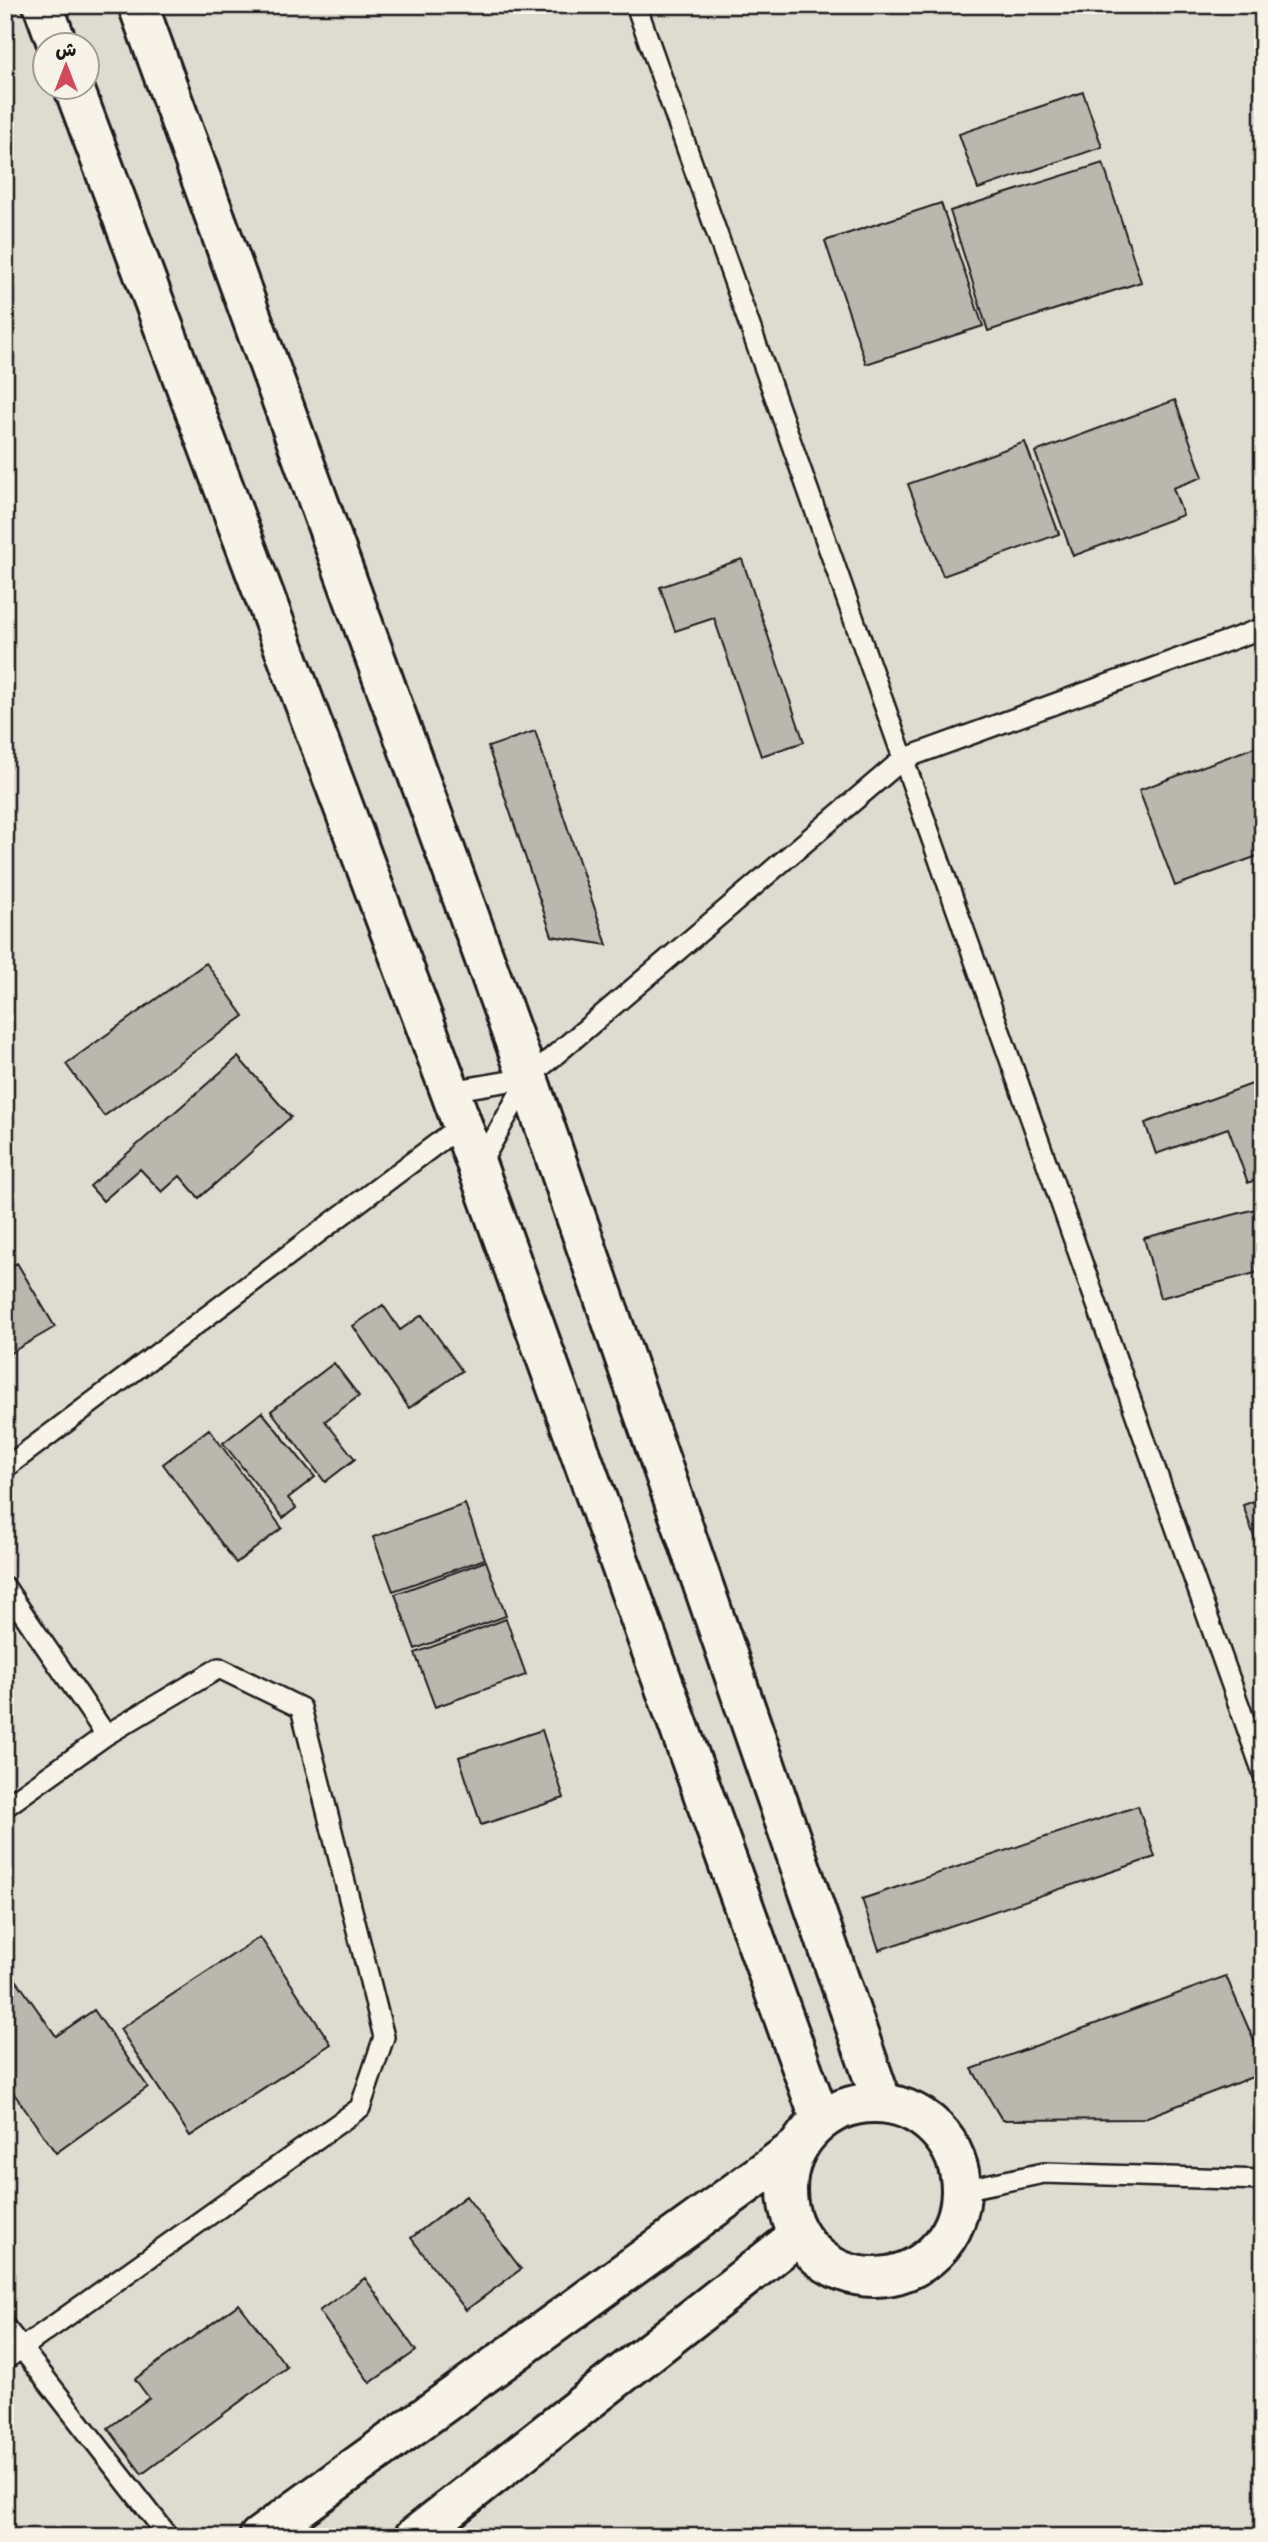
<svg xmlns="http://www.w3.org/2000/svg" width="1268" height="2542" font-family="'Balsamiq Sans','Playpen Sans Arabic',sans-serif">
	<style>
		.built { fill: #dedbd1; fill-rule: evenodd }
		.building { fill: #bab7af; stroke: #1c1c1c; stroke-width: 2 }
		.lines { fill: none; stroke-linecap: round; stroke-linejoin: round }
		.service-casing { stroke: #1c1c1c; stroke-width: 24 }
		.minor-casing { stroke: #1c1c1c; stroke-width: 44 }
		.tertiary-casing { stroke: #1c1c1c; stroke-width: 44 }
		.service { stroke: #f7f3e8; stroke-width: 19 }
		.minor { stroke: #f7f3e8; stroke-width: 38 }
		.tertiary { stroke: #f7f3e8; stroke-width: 38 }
	</style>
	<rect width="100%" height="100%" fill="#eeeae0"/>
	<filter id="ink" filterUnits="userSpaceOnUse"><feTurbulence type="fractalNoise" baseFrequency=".0143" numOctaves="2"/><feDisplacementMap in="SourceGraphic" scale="14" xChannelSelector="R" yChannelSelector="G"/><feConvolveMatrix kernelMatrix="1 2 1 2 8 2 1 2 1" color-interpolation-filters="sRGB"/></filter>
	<g filter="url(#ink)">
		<path class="built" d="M5,5H1263V2537H5ZM46,46H88V88H46Z"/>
		<path class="building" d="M1083,92L1102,147L978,189L959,134Z
			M1103,163L1141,282L988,331L950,211Z
			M941,203L983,326L866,364L825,241Z
			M1175,400L1203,477L1173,488L1183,515L1073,556L1035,452Z
			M1025,442L1059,534L943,576L908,484Z
			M742,559L804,742L761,756L714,618L675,631L660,587Z
			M535,731L607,945L552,936L488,747Z
			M1263,744V854L1175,886L1139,790Z
			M206,963L244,1016L104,1116L66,1064Z
			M238,1057L291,1117L199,1198L180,1176L162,1192L140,1169L103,1201L90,1186Z
			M1263,1080V1177L1248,1183L1228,1128L1156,1154L1145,1123Z
			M1263,1207V1271L1160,1298L1144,1238Z
			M17,1263L55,1327L5,1356V1270Z
			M383,1305L400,1330L422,1315L462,1371L409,1408L353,1326Z
			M334,1363L359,1396L325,1421L355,1459L325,1482L271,1411Z
			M262,1412L315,1477L288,1498L296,1508L283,1518L223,1443Z
			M209,1429L282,1528L236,1563L163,1464Z
			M1263,1498V1563L1243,1505Z
			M465,1504L485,1559L393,1591L373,1537Z
			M486,1561L506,1616L415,1649L395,1594Z
			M506,1619L526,1675L435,1707L415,1653Z
			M542,1730L564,1798L481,1825L459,1757Z
			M1138,1806L1155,1857L879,1950L862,1899Z
			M260,1937L331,2044L190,2136L120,2029Z
			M5,1964L56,2036L94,2010L148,2087L56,2153L5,2081Z
			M1226,1976L1263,2062V2073L1142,2119L1002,2120L972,2069Z
			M466,2196L521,2269L466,2310L411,2238Z
			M365,2278L416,2351L370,2383L319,2311Z
			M239,2304L287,2367L142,2474L108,2428L149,2398L135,2379Z"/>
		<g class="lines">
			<g class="service-casing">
				<path id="service" d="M636,5L1263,1773
					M450,1091L528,1078
					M478,1168L528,1078L903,759L1263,628
					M5,1468L463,1124
					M5,1587L106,1735L5,1807
					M962,2190L1044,2173L1263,2180
					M5,2327L169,2537
					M5,2360L360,2108L384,2037L301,1708L219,1668L106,1735"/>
			</g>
			<g class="minor-casing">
				<path id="minor" d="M259,2537L798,2147
					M414,2537L799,2235"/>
			</g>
			<g class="tertiary-casing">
				<path id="tertiary" d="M43,5L58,46
					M138,5L528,1078L882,2103
					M74,88L450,1091L821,2121
					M787 2190a87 87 0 1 1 174 0a87 87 0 1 1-174 0Z"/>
			</g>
			<use href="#service" class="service"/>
			<use href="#minor" class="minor"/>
			<use href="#tertiary" class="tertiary"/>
		</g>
	</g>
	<rect width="1268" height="2542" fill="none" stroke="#f7f3e8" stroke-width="28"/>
	<rect x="14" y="14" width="1240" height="2514" fill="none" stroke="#1c1c1c" stroke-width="2.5" filter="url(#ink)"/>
	<g transform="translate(66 66)"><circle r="33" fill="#f7f3e8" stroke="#9f9d96" stroke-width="2"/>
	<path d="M0-5L12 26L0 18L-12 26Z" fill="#d1495b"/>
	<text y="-10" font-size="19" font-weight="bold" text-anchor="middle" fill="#1c1c1c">ش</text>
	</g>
</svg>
